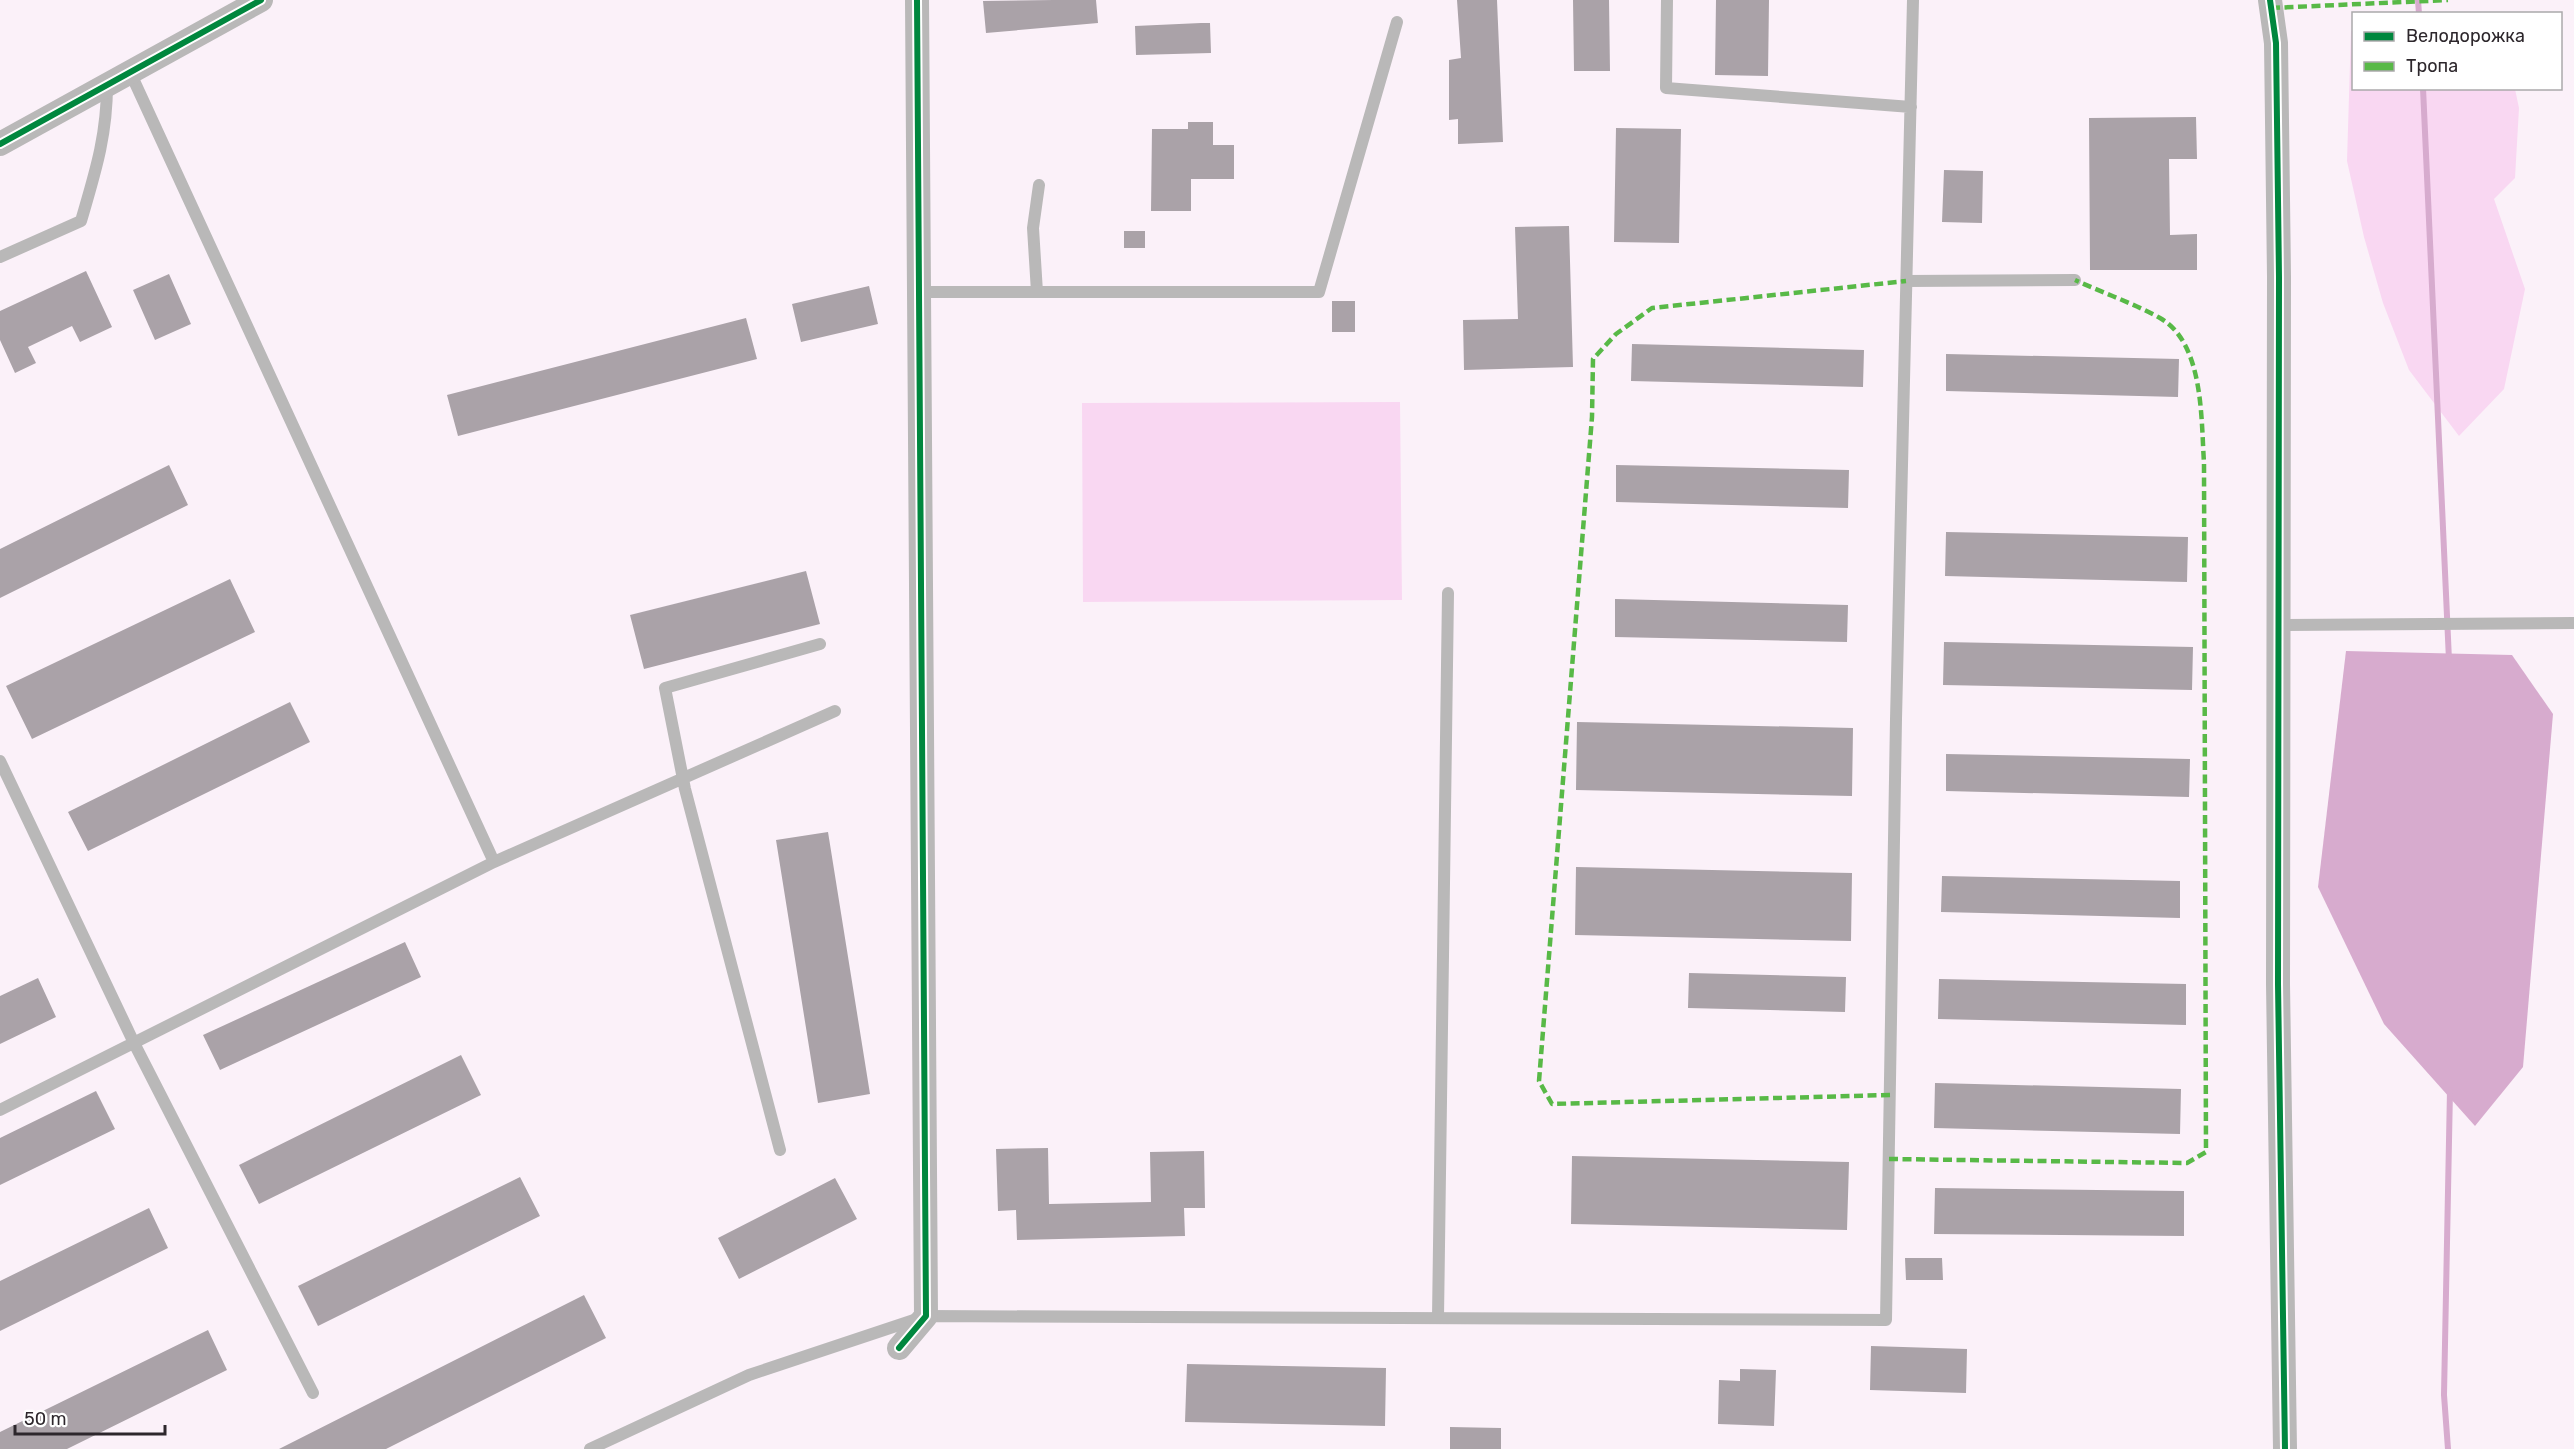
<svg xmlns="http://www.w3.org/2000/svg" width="2574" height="1449" font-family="Rubik,sans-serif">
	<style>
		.green { fill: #f9d7f2 }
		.water { fill: #d7abce }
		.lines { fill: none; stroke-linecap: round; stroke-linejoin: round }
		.stream { stroke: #d7abce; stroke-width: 6 }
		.building { fill: #aaa2a8 }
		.lane { stroke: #b9b8b8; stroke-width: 12 }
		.street { stroke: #b9b8b8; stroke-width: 24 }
		.quiet { stroke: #58b947; stroke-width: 4.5; stroke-dasharray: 9 4.5; stroke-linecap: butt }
		.cycleway-casing { stroke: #fff; stroke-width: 10 }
		.cycleway { stroke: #00873e; stroke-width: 6 }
	</style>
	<rect width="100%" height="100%" fill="#fbf1f9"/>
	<path class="green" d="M2353,30L2354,88L2515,89L2519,108L2515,178L2494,199L2525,289L2504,389L2459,436L2409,370L2383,303L2364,237L2347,161L2351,31Z
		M1400,402L1402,600L1083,602L1082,403Z"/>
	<path class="water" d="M2346,651L2512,655L2553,714L2523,1067L2475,1126L2384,1024L2318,887Z"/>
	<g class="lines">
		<path class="stream" d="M2418,0L2419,14
			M2423,88L2449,660
			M2448,1449L2444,1395L2450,1090"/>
	</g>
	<path class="building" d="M1054,0H1096L1098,23L986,33L983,1Z
		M1457,0H1497L1503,142L1458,144V119L1449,120V60L1461,58Z
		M1573,0H1609L1610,71H1574Z
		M1716,0H1769L1768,76L1715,75Z
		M1201,23H1210L1211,53L1136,55L1135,26Z
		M2196,117L2197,159H2169L2170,235L2197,234V270H2090L2089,118Z
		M1188,122H1213V145H1234V179H1191V211H1151L1152,129H1188Z
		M1616,128L1681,129L1679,243L1614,242Z
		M1944,170L1983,171L1982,223L1942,222Z
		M1569,226L1573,367L1464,370L1463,320L1518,319L1515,227Z
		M1124,231H1145V248H1124Z
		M86,271L112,327L80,342L72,326L28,347L36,363L15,373L0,340V311Z
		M169,274L191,324L155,340L133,290Z
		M869,286L878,324L801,342L792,304Z
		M1332,301H1355V332H1332Z
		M746,318L757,359L458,436L447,395Z
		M1632,344L1864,350L1863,387L1631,381Z
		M1946,354L2179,359L2178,397L1946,391Z
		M169,465L188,505L0,598V549Z
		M1616,465L1849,470L1848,508L1616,502Z
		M1946,532L2188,537L2187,582L1945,576Z
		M806,571L820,624L644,669L630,615Z
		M230,579L255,632L32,739L6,686Z
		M1615,599L1848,605L1847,642L1615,637Z
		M1944,642L2193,647L2192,690L1943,685Z
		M290,702L310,742L88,851L68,812Z
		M1577,722L1853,728L1852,796L1576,790Z
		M1946,754L2190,759L2189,797L1946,791Z
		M828,832L870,1094L818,1103L776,840Z
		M1576,867L1852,873L1851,941L1575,935Z
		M1942,876L2180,881V918L1941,912Z
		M405,942L421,977L220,1070L203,1035Z
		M1689,973L1846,977L1845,1012L1688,1008Z
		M38,978L56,1017L0,1044V996Z
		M1939,979L2186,984V1025L1938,1019Z
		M461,1055L481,1095L259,1204L239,1165Z
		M1935,1083L2181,1089L2180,1134L1934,1128Z
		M96,1091L115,1129L0,1185V1138Z
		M1048,1148L1049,1204L1151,1202L1150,1152L1204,1151L1205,1208H1184L1185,1236L1017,1240L1016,1210L998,1211L996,1149Z
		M1572,1156L1849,1162L1847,1230L1571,1224Z
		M520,1177L540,1216L318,1326L298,1286Z
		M835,1178L857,1219L739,1279L718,1238Z
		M1935,1188L2184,1191V1236L1934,1234Z
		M149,1208L168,1248L0,1331V1281Z
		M1905,1258H1942L1943,1280H1906Z
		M584,1295L606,1338L386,1449H279Z
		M208,1330L227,1370L67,1449H0V1432Z
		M1871,1346L1967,1349L1966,1393L1870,1390Z
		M1187,1364L1386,1368L1385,1426L1185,1422Z
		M1740,1369L1776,1370L1774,1426L1718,1424L1719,1380L1740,1381Z
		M1450,1427L1501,1428V1449H1450Z"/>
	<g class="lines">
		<path class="lane" d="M1667,0L1666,88L1911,107
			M130,72L494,862L835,711
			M0,257L81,221C95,173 107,136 107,85
			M1906,281L2075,280
			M919,292H1319L1397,22
			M1037,292L1033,228L1039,185
			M2280,625L2574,623
			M0,761L134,1043L313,1393
			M0,1110L494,862
			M780,1150L685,789L665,688L820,644
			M1438,1318L1448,593
			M590,1449L749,1375L926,1316L1886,1320L1896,719L1913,0"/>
		<path class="street" d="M2270,0L2276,43L2279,277L2278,984L2285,1449
			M0,144L261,0
			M899,1348L926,1316L917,0"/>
		<path class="quiet" d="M2271,8L2448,0
			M1890,1095L1552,1104L1539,1081L1592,417L1593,359L1616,334L1652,308L1906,281
			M1889,1159L2187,1163L2206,1152L2204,463C2201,419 2204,343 2160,318C2133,303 2103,293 2075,280"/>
		<g class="cycleway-casing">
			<path id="cycleway" d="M2270,0L2276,43L2279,277L2278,984L2285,1449
				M0,144L261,0
				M899,1348L926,1316L917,0"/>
		</g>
		<use href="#cycleway" class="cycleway"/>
	</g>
	<rect x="2352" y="12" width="210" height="78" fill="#ffffff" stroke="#aba9ab" stroke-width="1.5"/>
	<rect x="2364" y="32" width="30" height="9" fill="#00873e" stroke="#aba9ab" stroke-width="1.5"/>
	<text x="2406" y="42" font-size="18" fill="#2d272c">Велодорожка</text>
	<rect x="2364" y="62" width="30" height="9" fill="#58b947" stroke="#aba9ab" stroke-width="1.5"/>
	<text x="2406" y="72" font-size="18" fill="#2d272c">Тропа</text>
	<path d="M15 1425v9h150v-9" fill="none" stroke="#2d272c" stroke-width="3"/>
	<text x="24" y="1425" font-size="18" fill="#2d272c" stroke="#ffffff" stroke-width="4.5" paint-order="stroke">50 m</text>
</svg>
